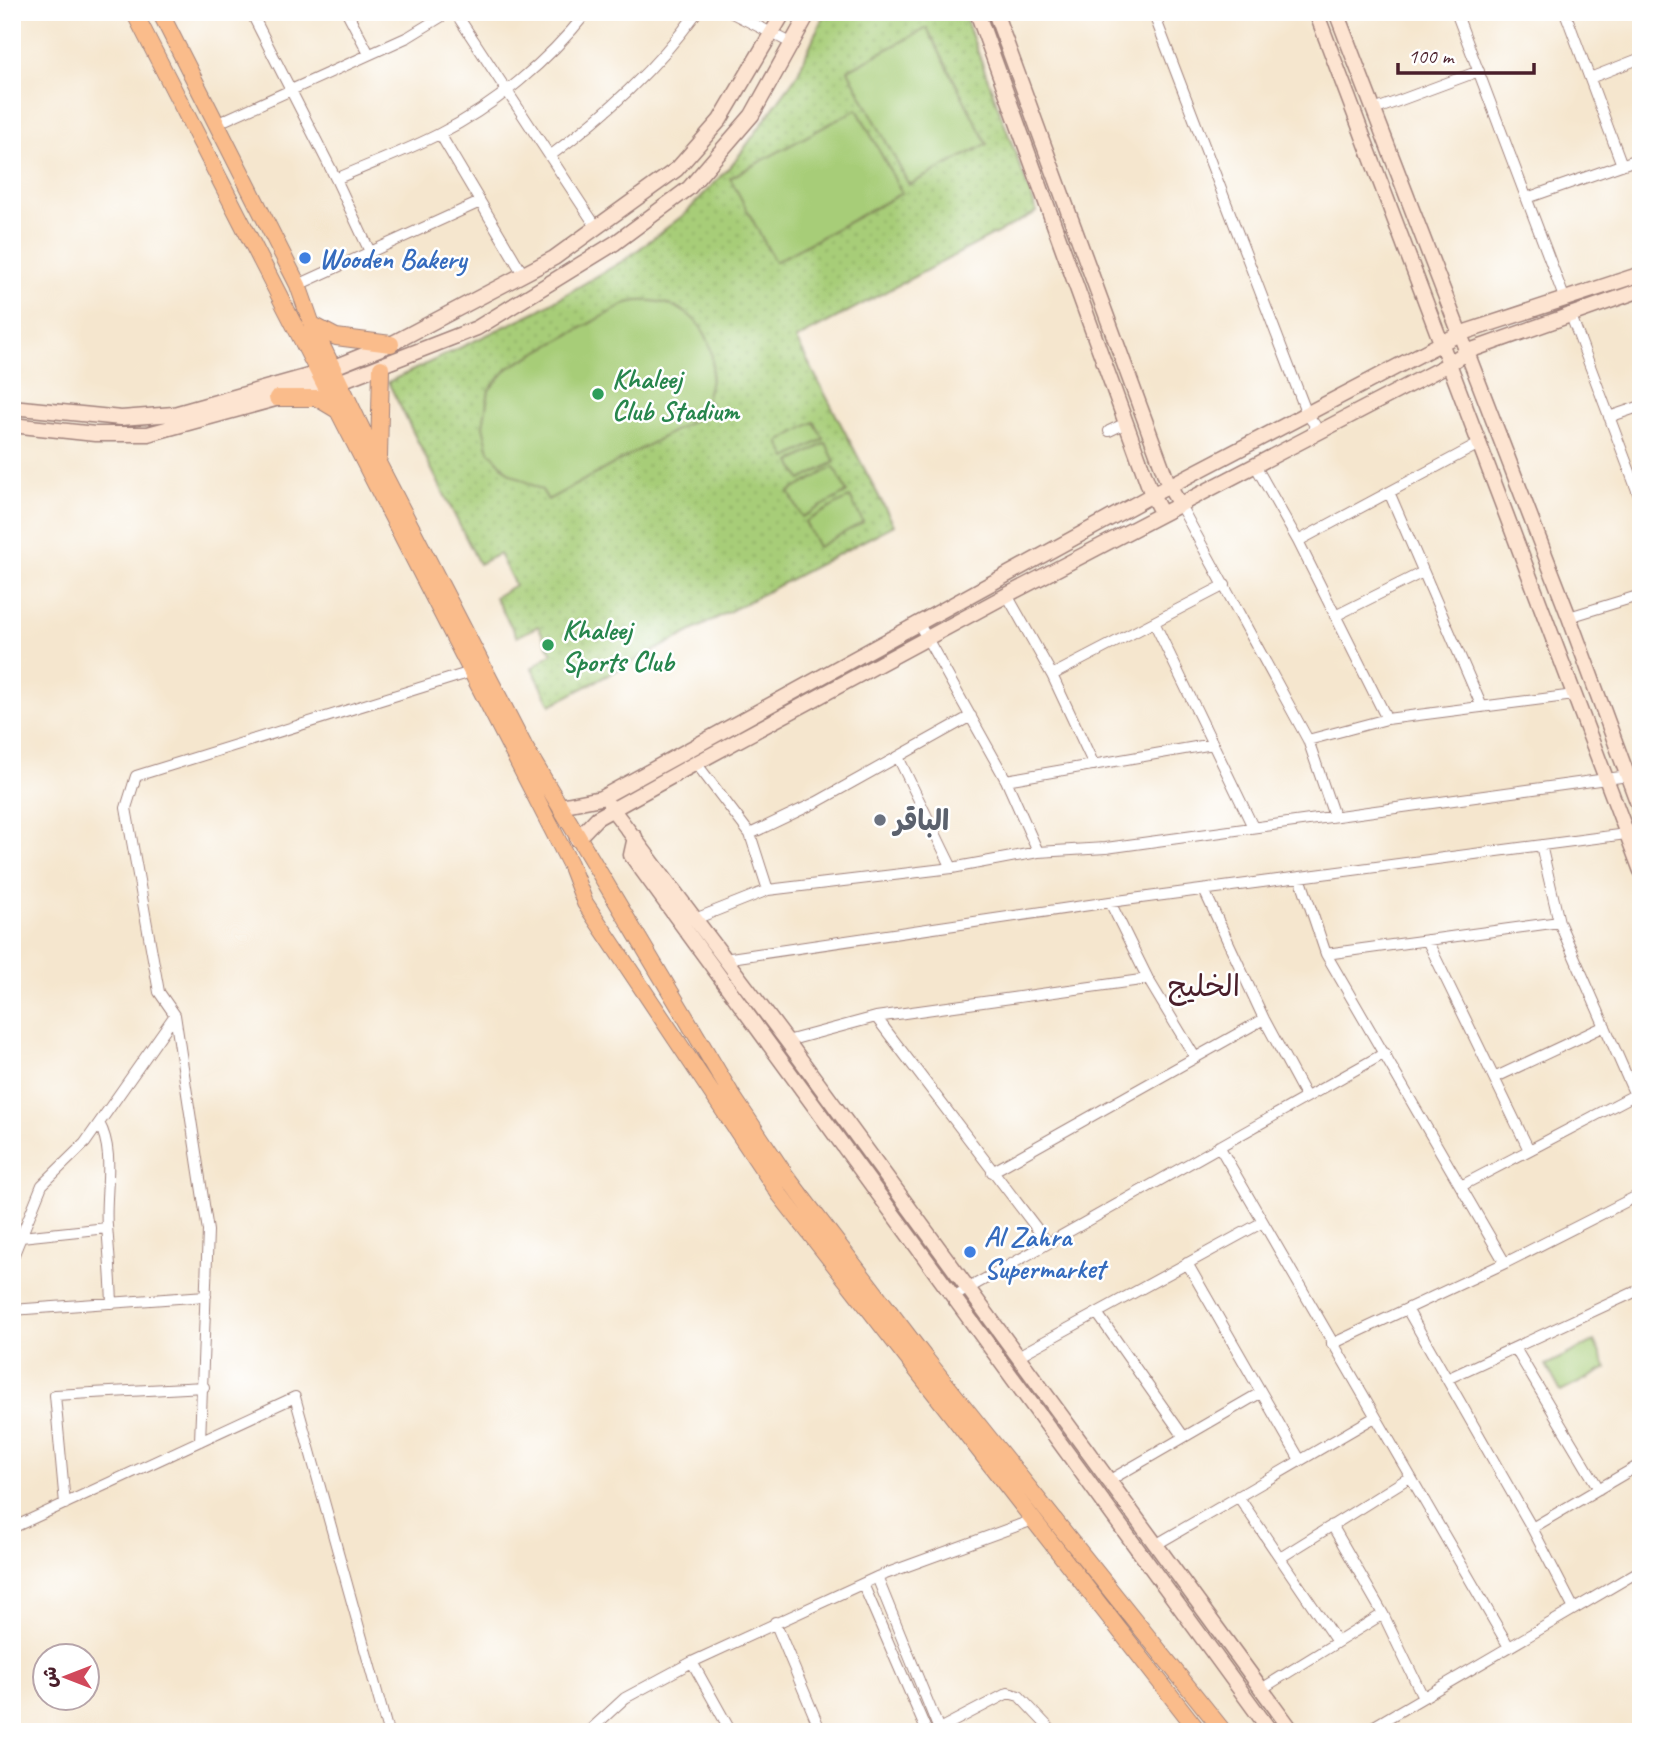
<svg xmlns="http://www.w3.org/2000/svg" width="1653" height="1744" font-family="Caveat,'Playpen Sans Arabic',sans-serif">
	<style>
		.grass { fill: url(#grass-dots); stroke: #787652; stroke-width: 2 }
		.pitch { fill: #a7cd78; stroke: #787652; stroke-width: 2 }
		.lines { fill: none; stroke-linecap: round; stroke-linejoin: round }
		.street-casing { stroke: #a0827c; stroke-width: 12 }
		.secondary-casing { stroke: #a0827c; stroke-width: 17 }
		.primary-casing { stroke: #a0827c; stroke-width: 18 }
		.street { stroke: #fff; stroke-width: 10 }
		.secondary { stroke: #fde4d1; stroke-width: 14 }
		.primary { stroke: #fabc8b; stroke-width: 16 }
		.shop-dot { fill: #3f7fe0; stroke: #fff; stroke-width: 2.5 }
		.leisure-dot { fill: #2e9e5b; stroke: #fff; stroke-width: 2.5 }
		.worship-dot { fill: #6b7280; stroke: #fff; stroke-width: 2.5 }
		.labels { text-anchor: middle; dominant-baseline: central; stroke-width: 5; stroke-linejoin: round; paint-order: stroke }
		.shop-label { font-size: 28px; font-weight: bold; fill: #366cbe; stroke: #fff; text-anchor: start }
		.leisure-label { font-size: 28px; font-weight: bold; fill: #27864d; stroke: #fff; text-anchor: start }
		.worship-label { font-size: 28px; font-weight: bold; fill: #5b616d; stroke: #fff; text-anchor: start }
		.neighbourhood-label { font-size: 30px; fill: #4a1f2b; stroke: #fff }
	</style>
	<defs>
		<pattern id="grass-dots" width="8" height="8" patternUnits="userSpaceOnUse" patternTransform="scale(1.75)"><rect width="8" height="8" fill="#a7cd78"/><path d="M2 2h.1M6 6h.1" fill="none" stroke="#91b068" stroke-width="1.8" stroke-linecap="round"/></pattern>
	</defs>
	<rect width="100%" height="100%" fill="#fff"/>
	<filter id="ink" filterUnits="userSpaceOnUse"><feTurbulence type="fractalNoise" baseFrequency=".0143" numOctaves="2"/><feDisplacementMap in="SourceGraphic" scale="14" xChannelSelector="R" yChannelSelector="G"/><feConvolveMatrix kernelMatrix="1 2 1 2 8 2 1 2 1" color-interpolation-filters="sRGB"/></filter>
	<filter id="wash" filterUnits="userSpaceOnUse"><feTurbulence type="fractalNoise" baseFrequency=".00686" numOctaves="4" result="noise"/><feDisplacementMap in="SourceGraphic" scale="28" xChannelSelector="R" yChannelSelector="G"/><feGaussianBlur stdDeviation="1.57" result="paint"/><feColorMatrix in="noise" values="0 0 0 0 0 0 0 0 0 0 0 0 0 0 0 0 0 1.4 0 .05"/><feComposite in="paint" operator="in"/></filter>
	<g filter="url(#wash)">
		<rect width="100%" height="100%" fill="#f5e6ce"/>
		<path class="grass" d="M825,12H963L1037,212L796,339L894,525L551,705L532,668L552,653L538,626L517,637L495,597L515,585L499,554L479,564L388,382L537,311L626,259L686,213L735,161L797,75Z"/>
		<path class="pitch" d="M927,28L987,144L909,185L848,70Z
			M857,109L902,193L775,262L730,178Z
			M637,301C681,298 716,326 712,372C711,387 704,401 703,415L548,500L542,490L509,473L489,451L483,426L489,390L508,368L627,303Z
			M814,422L824,439L787,458L779,442Z
			M826,443L835,462L801,480L791,462Z
			M834,467L847,492L802,517L789,492Z
			M850,497L863,522L818,547L805,522Z
			M1594,1341L1607,1368L1561,1392L1546,1365Z"/>
	</g>
	<g filter="url(#ink)">
		<g class="lines">
			<g class="street-casing">
				<path id="street" d="M251,12L336,179C370,164 406,151 439,134C495,106 548,61 587,12
					M347,12L369,54
					M455,12L597,228
					M730,12L793,44
					M1153,12L1307,414L1315,425L1311,436
					M1456,12L1565,300
					M1565,12L1622,165
					M1590,78L1641,58
					M1374,110L1479,71
					M216,124L408,37L449,12
					M440,134L523,274
					M550,156C606,114 656,69 697,12
					M336,179L370,252
					M1527,198L1641,158
					M298,285L480,202
					M1570,313L1641,501
					M1609,417L1641,406
					M1109,431L1126,423
					M1255,465L1298,541L1387,719
					M1389,492L1482,707
					M1180,505L1308,740L1334,816
					M1298,541L1479,444
					M1007,595L1052,675L1094,765
					M1335,616L1423,572
					M1569,617L1641,595
					M1154,622L1253,827
					M919,624L1006,780L1038,852
					M1052,675L1225,585
					M1308,740L1387,719L1574,695
					M898,757L952,868
					M696,763L750,834L768,890
					M1006,780L1213,744
					M750,834L817,802L971,716
					M1541,845L1559,922L1635,1095
					M1300,877L1326,954L1505,1263
					M1204,890L1264,1019L1306,1097
					M1110,902L1148,979L1195,1057
					M695,919L768,890L952,868L1038,852L1106,848L1628,776
					M1427,940L1529,1150
					M1326,954L1559,922
					M724,959L1110,902L1626,834
					M876,1017L1047,1242
					M787,1041L876,1017L1148,979
					M1494,1078L1605,1026
					M99,1123C116,1153 104,1193 107,1226C109,1251 111,1277 112,1303
					M1219,1146L1509,1647
					M992,1172L1264,1019
					M1461,1186L1640,1092
					M21,1237L107,1228
					M12,1259L42,1185L85,1143L175,1015
					M1187,1263L1300,1460
					M953,1297L1385,1053
					M1407,1309L1532,1528L1574,1609
					M12,1310L206,1296
					M1097,1313L1184,1437
					M1332,1344L1505,1263L1641,1194
					M1515,1348L1599,1489
					M1018,1356L1263,1222
					M1447,1379L1641,1289
					M200,1441L208,1231L175,1015L159,992L126,808L136,776L471,672
					M1110,1480L1260,1393
					M1238,1496L1337,1642
					M65,1504L55,1395L204,1387
					M1332,1525L1383,1614L1423,1697
					M12,1528L295,1397L388,1732
					M1532,1528L1641,1464
					M1157,1544L1375,1417
					M1280,1558L1410,1477
					M877,1577L940,1732
					M863,1584L927,1732
					M775,1622L821,1732
					M1263,1688L1383,1614
					M939,1729L1008,1693L1019,1696L1053,1732
					M588,1732L625,1698L692,1662
					M731,1732L692,1662L877,1577L1033,1520
					M1364,1732L1641,1570"/>
			</g>
			<g class="secondary-casing">
				<path id="secondary" d="M977,12L1152,495L1162,514
					M995,12L1169,486L1180,505
					M1316,12L1641,871
					M1336,12L1569,617L1641,812
					M12,407L121,418L174,414L319,373L391,344L554,258L677,169L720,120L784,12
					M12,425L95,434H148L341,381L477,328L615,243L689,188L752,115L809,12
					M560,806L601,798L1152,495L1459,334L1641,274
					M610,806L787,1041L1293,1732
					M635,837L631,855L1271,1732
					M577,839L597,818L696,763L1007,595L1449,364L1466,352L1641,290"/>
			</g>
			<g class="primary-casing">
				<path id="primary" d="M134,12L570,864L585,903L780,1195L1199,1732
					M160,12L298,285L312,325L378,463L524,746L733,1097L786,1176L925,1358L1224,1732
					M313,325L336,337L391,344
					M277,398H317L337,410
					M379,457L381,368"/>
			</g>
			<use href="#street" class="street"/>
			<use href="#secondary" class="secondary"/>
			<use href="#primary" class="primary"/>
		</g>
	</g>
	<g class="shop-dot">
		<circle cx="305" cy="258" r="7"/>
		<circle cx="970" cy="1252" r="7"/>
	</g>
	<g class="leisure-dot">
		<circle cx="598" cy="394" r="7"/>
		<circle cx="548" cy="645" r="7"/>
	</g>
	<circle class="worship-dot" cx="880" cy="820" r="7"/>
	<g class="labels">
		<g class="shop-label">
			<text x="319" y="258">Wooden Bakery</text>
			<text x="984" y="1236">Al Zahra<tspan x="984" dy="32">Supermarket</tspan></text>
		</g>
		<g class="leisure-label">
			<text x="612" y="378">Khaleej<tspan x="612" dy="32">Club Stadium</tspan></text>
			<text x="562" y="629">Khaleej<tspan x="562" dy="32">Sports Club</tspan></text>
		</g>
		<g class="worship-label">
			<text x="894" y="820">الباقر</text>
		</g>
		<g class="neighbourhood-label">
			<text x="1204" y="986">الخليج</text>
		</g>
	</g>
	<rect width="1653" height="1744" fill="none" stroke="#fff" stroke-width="42"/>
	<g transform="translate(66 1677) rotate(270)"><circle r="33" fill="#ffffff" stroke="#b7a5aa" stroke-width="2"/>
	<path d="M0-5L12 26L0 18L-12 26Z" fill="#d1495b"/>
	<text y="-10" font-size="19" font-weight="bold" text-anchor="middle" fill="#4a1f2b">ش</text>
	</g>
	<path d="M1398 63v10h136v-10" fill="none" stroke="#4a1f2b" stroke-width="3.5"/>
	<text x="1408" y="63" font-size="21" fill="#4a1f2b" stroke="#ffffff" stroke-width="5" paint-order="stroke">100 m</text>
</svg>
